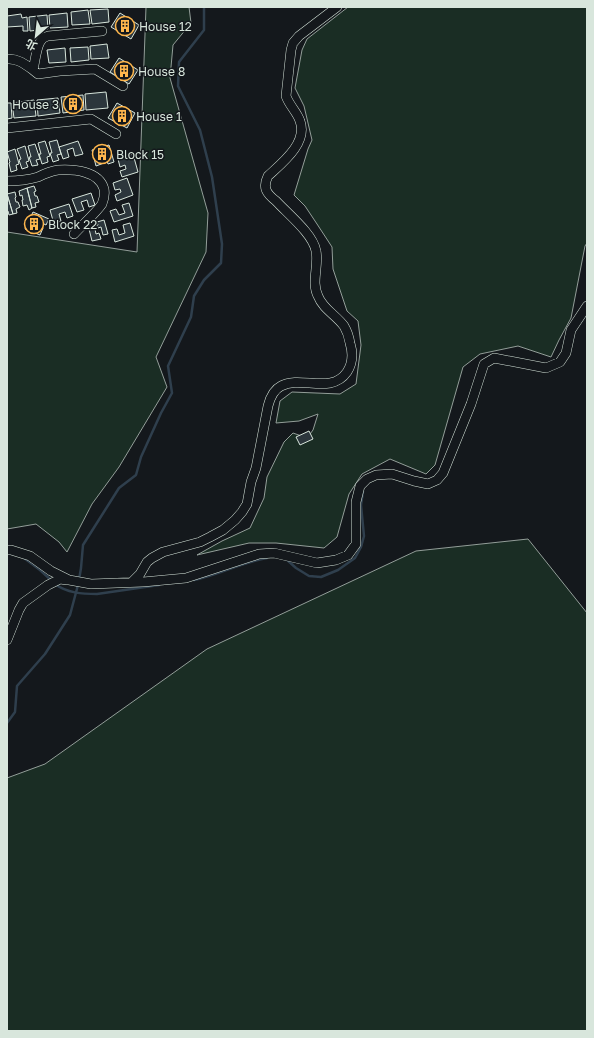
<svg xmlns="http://www.w3.org/2000/svg" width="594" height="1038" font-family="'Golos Text','Noto Sans TC',sans-serif">
	<style>
		.green { fill: #1a2d24; stroke: #939e99 }
		.lines { fill: none; stroke-linecap: round; stroke-linejoin: round }
		.stream { stroke: #2f3f4d; stroke-width: 2.5 }
		.building { fill: #2c363c; stroke: #d8e6dc }
		.minor-casing { stroke: #d8e6dc; stroke-width: 10 }
		.minor { stroke: #14181c; stroke-width: 9 }
		.labels { text-anchor: middle; dominant-baseline: central; stroke-width: 3; stroke-linejoin: round; paint-order: stroke }
		.poi-label { font-size: 12px; fill: #d8e6dc; stroke: #14181c; text-anchor: start }
	</style>
	<rect width="100%" height="100%" fill="#14181c"/>
	<path class="green" d="M146,7H189L191,23L173,45L170,78L208,213L206,252L156,357L167,387L119,467L92,504L67,552L59,542L36,524L7,529V232L137,252Z
		M348,7H587V243L585,246L571,318L559,340L551,357L518,346L480,354L463,367L435,465L426,474L390,459L362,474L349,494L337,537L324,548L276,543H249L197,555L222,541L250,528L264,498L267,477L284,442L293,433L307,438L313,430L318,414L299,421L276,423L280,401L292,392L340,394L356,384L361,345L358,321L347,311L333,269L332,247L317,224L305,206L294,195L308,149L312,140L304,106L295,88L302,50L307,39Z
		M528,539L587,613V1031H7V778L45,764L207,649L416,551Z"/>
	<g class="lines">
		<path class="stream" d="M24,558L40,570L51,580
			M286,559L296,568L309,576L321,577L338,570L355,558L361,547L364,536L361,505L363,491
			M79,580L81,568L83,545L119,488L136,475L141,457L161,413L172,393L168,366L191,317L194,296L204,280L221,263L222,244L212,177L200,130L178,86L179,62L204,30V7
			M194,580C219,575 242,562 267,558
			M55,584C67,593 82,594 97,594L159,585
			M7,723L15,712L17,686L45,654L70,615L78,585"/>
	</g>
	<path class="building" d="M108,9L109,22L92,24L90,10Z
		M88,10L90,24L72,25L71,12Z
		M67,13L68,27L50,28L49,15Z
		M120,13L139,25L131,39L111,27Z
		M21,14L22,18L27,17L28,31H23V26L7,27V16Z
		M47,15L48,29L30,31L29,17Z
		M107,44L109,58L91,59L90,46Z
		M88,47L89,60L71,62L70,48Z
		M65,48L66,62L49,63L47,50Z
		M119,58L138,70L129,84L110,72Z
		M106,92L108,108L86,110L85,94Z
		M83,95L84,110L63,113L61,97Z
		M58,98L60,113L38,116L37,100Z
		M34,100L36,116L14,118L12,103Z
		M7,103H11L12,118L7,119Z
		M117,103L135,113L127,128L108,118Z
		M57,140L61,154L57,155L59,160L53,162L50,153H52L49,142Z
		M45,141L50,156L47,157L48,162L42,164L39,154H41L38,143Z
		M78,141L83,154L75,156L73,148L67,150L69,157L63,159L59,147Z
		M35,144L40,159L36,160L38,165L32,166L29,157H31L28,146Z
		M109,145L114,162L108,164L106,157L102,158L104,163L96,166L92,150Z
		M25,146L29,161L26,162L28,167L22,169L19,160L21,159L17,149Z
		M15,149L19,164L16,165L17,170L11,172L9,163L10,162L7,152Z
		M133,154L138,172L122,177L120,171L126,169L125,165L120,167L118,159Z
		M127,178L133,195L117,201L115,195L121,192L120,189L115,190L113,183Z
		M34,186L36,191L34,192L35,196H37L39,202L35,203L36,207L32,208L27,188Z
		M27,188L32,208L29,210L27,205L23,206L22,200H23L22,195L20,196L19,191Z
		M15,192L16,197L15,198L16,202H18L20,207L16,209L17,213L13,214L7,194Z
		M91,193L95,205L89,207L87,200L81,202L84,210L77,212L72,199Z
		M7,194L13,214L9,215L8,211H7Z
		M129,203L133,216L114,222L110,211L116,209L119,215L125,213L122,205Z
		M69,204L73,216L67,218L65,212L59,214L61,221L54,224L50,210Z
		M33,212L49,219L46,225L40,222L38,226L43,228L40,235L25,229Z
		M104,220L108,234L103,235L101,227L95,229L96,234L99,233L101,239L92,241L89,229L92,228V227L98,225L97,222Z
		M130,223L134,236L115,242L112,230L117,229L119,235L125,233L123,225Z
		M309,431L313,439L300,445L296,437Z"/>
	<g class="lines">
		<g class="minor-casing">
			<path id="minor" d="M102,31L48,36C44,37 42,38 40,42C36,49 35,62 33,70L38,74L60,71L95,69L123,86
				M7,59C17,58 25,64 33,70
				M7,128L91,119L116,134
				M7,181C17,181 28,180 38,177C44,174 51,171 58,170C74,169 99,171 104,189C105,194 104,199 102,204C96,213 82,225 74,234
				M7,550H11L30,556L51,571L69,580L91,584L143,582L186,578L259,554L274,553L317,563L336,560L348,555L356,544V502L360,486L367,479L376,475L392,474L414,481L428,484L437,480L443,473L471,404L484,364L494,358L546,368L560,362L566,353L571,330L587,306
				M132,582L140,574L147,562L152,558L163,552L200,542L210,537L223,530L235,520L242,512L247,504L251,482L256,468L268,406C270,398 273,390 281,386C301,375 331,395 347,372C353,363 353,353 350,343C349,337 347,331 344,326C336,315 323,309 318,296C311,282 319,266 316,251C313,234 288,214 276,201C267,194 262,188 268,176C282,163 308,143 300,121C297,112 289,105 286,96L291,50L293,43L299,36L337,7
				M7,640L19,610L23,603L48,585L60,579L67,580"/>
		</g>
		<use href="#minor" class="minor"/>
	</g>
	<defs>
		<g id="building-ring" transform="scale(1)"><circle r="9.5" fill="#14181c" stroke="#ffb74d" stroke-width="1.5"/><path d="M-4-6H4V6H1V3H-1V6H-4ZM-2.5-4.3h1.7v1.8h-1.7ZM.8-4.3h1.7v1.8H.8ZM-2.5-1h1.7V.8h-1.7ZM.8-1h1.7V.8H.8Z" fill="#ffb74d"/></g>
	</defs>
	<g fill-rule="evenodd">
		<use href="#building-ring" x="125" y="26"/>
		<use href="#building-ring" x="124" y="71"/>
		<use href="#building-ring" x="73" y="104"/>
		<use href="#building-ring" x="122" y="116"/>
		<use href="#building-ring" x="102" y="154"/>
		<use href="#building-ring" x="34" y="224"/>
	</g>
	<g class="labels">
		<g class="poi-label">
			<text x="139" y="26">House 12</text>
			<text x="138" y="71">House 8</text>
			<text x="59" y="104" text-anchor="end">House 3</text>
			<text x="136" y="116">House 1</text>
			<text x="116" y="154">Block 15</text>
			<text x="48" y="224">Block 22</text>
		</g>
	</g>
	<rect width="594" height="1038" fill="none" stroke="#d8e6dc" stroke-width="16"/>
	<g transform="translate(36 36) rotate(208)" stroke="#14181c" stroke-width="3" paint-order="stroke">
	<path d="M0-3L7 15L0 10L-7 15Z" fill="#d8e6dc"/>
	<text y="-6" font-size="11" font-weight="bold" text-anchor="middle" fill="#d8e6dc">北</text>
	</g>
</svg>
